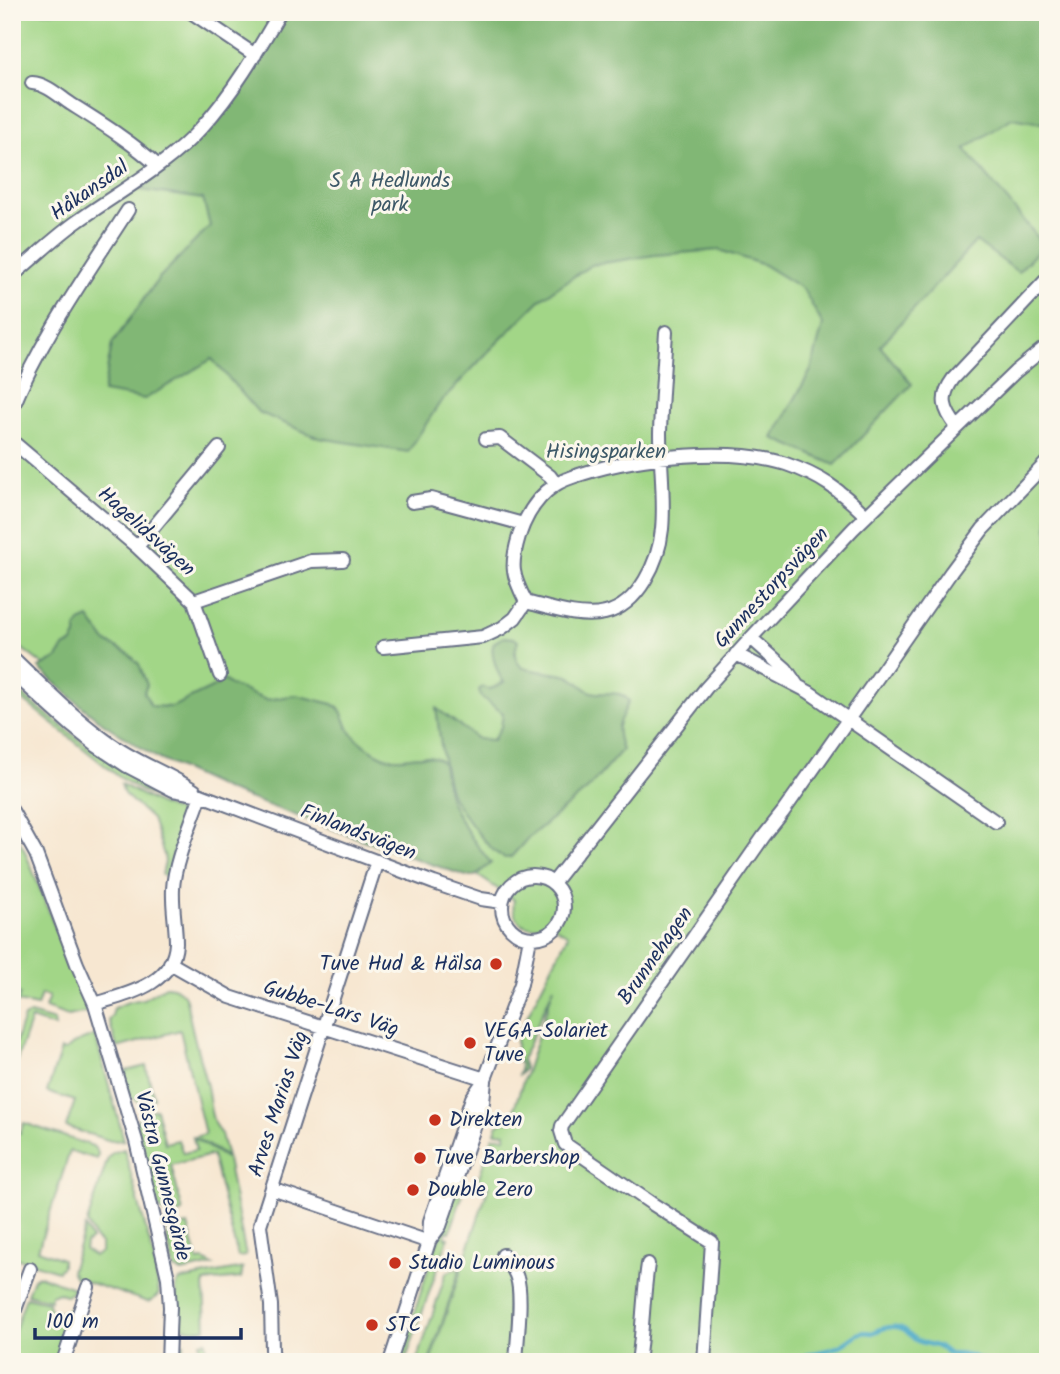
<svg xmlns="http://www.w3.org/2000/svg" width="1060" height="1374" font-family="Kalam,sans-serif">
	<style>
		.green { fill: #a2d687; stroke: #5e8272; stroke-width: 2 }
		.forest { fill: #81b774; stroke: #4e7369; stroke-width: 2 }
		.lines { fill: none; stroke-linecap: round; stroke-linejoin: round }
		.stream { stroke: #47a8c7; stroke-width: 4.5 }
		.minor-casing { stroke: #686f86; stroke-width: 16 }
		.minor { stroke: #fff; stroke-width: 12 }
		.poi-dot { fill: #c8321e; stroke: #fbf7ec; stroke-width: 2.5 }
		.labels { text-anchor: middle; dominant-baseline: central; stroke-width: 6; stroke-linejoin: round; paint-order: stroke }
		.park-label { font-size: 21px; fill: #3d5968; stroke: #fbf7ec }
		.street-label { font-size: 21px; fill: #1b2f5e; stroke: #fbf7ec }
		.poi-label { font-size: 21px; fill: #1b2f5e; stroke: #fbf7ec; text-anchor: start }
	</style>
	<rect width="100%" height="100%" fill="#fbf7ec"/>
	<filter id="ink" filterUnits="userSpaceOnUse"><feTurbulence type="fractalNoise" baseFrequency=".0143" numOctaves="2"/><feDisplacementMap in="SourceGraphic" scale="14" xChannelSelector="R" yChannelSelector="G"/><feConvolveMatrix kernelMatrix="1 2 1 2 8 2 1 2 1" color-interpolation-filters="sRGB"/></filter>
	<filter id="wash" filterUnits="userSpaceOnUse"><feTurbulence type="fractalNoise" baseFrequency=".00686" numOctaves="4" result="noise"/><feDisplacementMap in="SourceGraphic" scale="28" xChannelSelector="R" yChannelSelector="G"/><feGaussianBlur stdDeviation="1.57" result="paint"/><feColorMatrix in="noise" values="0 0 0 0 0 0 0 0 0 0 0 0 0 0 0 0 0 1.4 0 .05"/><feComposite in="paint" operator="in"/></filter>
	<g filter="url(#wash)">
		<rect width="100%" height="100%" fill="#f7e7d1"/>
		<path class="green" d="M12,12H1048V1362H430L489,1186L476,1185L493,1137H505L506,1133L495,1132L497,1126L502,1122L510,1121L554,987L522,1059L524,1069L518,1076C521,1069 522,1063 516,1058V1041L531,1008L568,935L547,922C528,934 510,922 514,900L468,869L89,700L12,641Z
			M12,684L29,700L88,746L164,792L163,801L140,790L119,777L13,692Z
			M121,784L159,804L184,814L167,878L162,875L165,862L164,855L152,819L124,794Z
			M12,828L24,849L85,1002L88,1012L68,1016L45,1008L49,997L41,994L37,1006L17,1002L20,994L12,990V947L14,942L12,923Z
			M166,986C174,986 183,991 186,999C191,1028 199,1057 207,1086C210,1102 210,1122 221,1134L227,1157L194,1137L205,1134L180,1030L117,1048L109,1020L112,1016L114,1008L128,1002L143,999Z
			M30,1014L54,1021L55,1027L31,1019L12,1074V1043L15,1044L24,1017Z
			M95,1035L124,1140L111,1141L66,1127L75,1101L47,1092L61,1050L65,1051L73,1044Z
			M146,1066L154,1098L139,1102L129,1095L124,1074L126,1071Z
			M156,1109L165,1143L178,1140L183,1153L196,1150L193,1138L227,1159L246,1256L238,1257L212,1155L171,1165L183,1212C172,1216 166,1216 158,1207L136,1123L141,1114Z
			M24,1123L93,1146L98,1153L97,1159L70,1151L38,1250L62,1259V1266L58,1271L12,1257V1131L20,1133Z
			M124,1149L154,1259L159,1294L153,1300L148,1302L75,1278L71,1271L85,1227L91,1239L86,1243L85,1250L94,1256L101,1252V1244L95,1239L87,1223L108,1158L112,1153Z
			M456,1193L462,1196L450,1232L446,1231L445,1237L448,1238L405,1362H399L433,1253Z
			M177,1225L179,1227L188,1225L198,1261L204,1260L213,1265L182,1272L174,1269L167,1238L170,1229Z
			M243,1268L241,1278L204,1282L206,1329C170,1333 178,1317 176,1288L178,1282L181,1280Z
			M454,1269H460L429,1362H417L446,1273Z
			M37,1276H40L77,1289L66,1296C62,1292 57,1293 51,1295L50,1300L27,1294L33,1279Z
			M26,1297L48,1302L49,1308L53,1312L63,1313L68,1308L77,1311L60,1362H12V1339Z
			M206,1341L207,1362H176C176,1354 176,1347 184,1343V1357L200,1355V1342Z"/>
		<path class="forest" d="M287,12H1048V124L1012,118L965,149L1044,245L1018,272L976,241L880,346L912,384L835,465L773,438L811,370L823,325L803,289L764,265L719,250L655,255L591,265L542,298L488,352L439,404L408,452L319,438L258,412L212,359L145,399L103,392L112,344L159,278L210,226L203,199L140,190L203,131L255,66Z
			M89,618L106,642L128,653L139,664L147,685L144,692L151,706L172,707L218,685L217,682L224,680L230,685L266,700L296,695L333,704C344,709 344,722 350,731C357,741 373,752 385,757C399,762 433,749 442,762C445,767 446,790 450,799C460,823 475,843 491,863L475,876H466L393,851L229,791L159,759L104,724L80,705L39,668L56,659L65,646L71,644L76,636V629L80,622Z
			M504,637L514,638L518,641C514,653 513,660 523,668C538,672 554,672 568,676C578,680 583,689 592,692C605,696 620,688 629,701C619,725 613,723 622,750L588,789L528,838L511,857C506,858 506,859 501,856C489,850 454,804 450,791C442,765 440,735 436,708L478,739L493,740L501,727L503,713L481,697L479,690L482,687L491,689L504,682C498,676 489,651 494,643C497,640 500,639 504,637Z"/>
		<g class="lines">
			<path class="stream" d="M784,1362L801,1358L812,1353H815C822,1351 830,1350 837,1347C851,1342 856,1329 872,1333C882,1328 895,1323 905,1330C910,1333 912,1339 918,1341C930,1345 940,1345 949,1354L970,1355L986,1362"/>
		</g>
	</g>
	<g filter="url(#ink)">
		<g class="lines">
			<g class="minor-casing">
				<path id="minor" d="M191,12L255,55
					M32,83C47,84 59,96 71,104C101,123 132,142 158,166
					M12,276C34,258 55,237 78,221C120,191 167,166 202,127C233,93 257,52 280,12
					M666,332C664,366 661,399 660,433C660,464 665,499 662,529C659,561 639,605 605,613C580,619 550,608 526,602C512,575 510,566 519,536C526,515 537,497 555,485C564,479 575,476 585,473C638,456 733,447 786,464C821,476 840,490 866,516
					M12,409C41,338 87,274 128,210
					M957,427C944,410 939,398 953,379L1048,278
					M486,439L500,438L550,476L556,484
					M12,441L137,547L194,601L220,675
					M412,502L431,499L523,524
					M137,547L219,448
					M194,601L311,561L343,560
					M751,638L786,669L797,685
					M383,647L483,637L502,628L515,618L526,602
					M736,654L809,692L996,822
					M12,657C42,686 72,716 105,740C134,762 166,772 195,791
					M12,672L71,725L97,746L127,766L173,790L201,795L434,883L481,899L502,902
					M12,811L36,854L77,964L95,1004L136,1141L168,1278L170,1307L168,1362
					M502 907a31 31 0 1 1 62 0a31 31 0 1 1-62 0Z
					M553,883L706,688L751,638L853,529L1015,372L1048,345
					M170,963L230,997L485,1079
					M95,1004C127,994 174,985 176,943C176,925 172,907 173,889C174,862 192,822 201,795
					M272,1189L429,1242
					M429,1241L440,1226L483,1102L485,1081
					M503,1255C508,1262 515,1270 517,1278C523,1296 517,1341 516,1362
					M12,1318L30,1269
					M63,1362L88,1287
					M276,1362L273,1357L272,1350L271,1305L260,1225L377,861
					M390,1362L429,1242L430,1221L472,1098L485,1079L521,984L530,938
					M638,1362C643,1329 643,1297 648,1264
					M704,1362L712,1242L651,1203L565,1144L561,1131L562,1126L764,836L783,812L885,667L951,572L983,529L1048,461"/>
			</g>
			<use href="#minor" class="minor"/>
		</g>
	</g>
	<g class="poi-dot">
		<circle cx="496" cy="964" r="7"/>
		<circle cx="470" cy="1043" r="7"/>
		<circle cx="435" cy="1120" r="7"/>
		<circle cx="420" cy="1158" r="7"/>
		<circle cx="413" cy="1190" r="7"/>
		<circle cx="395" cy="1263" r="7"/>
		<circle cx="372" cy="1325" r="7"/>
	</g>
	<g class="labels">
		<g class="park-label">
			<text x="390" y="181">S A Hedlunds<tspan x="390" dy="24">park</tspan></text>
			<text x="606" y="452">Hisingsparken</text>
		</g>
		<g class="street-label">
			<text transform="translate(90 191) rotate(-35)">Håkansdal</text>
			<text transform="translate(146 532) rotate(42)">Hagelidsvägen</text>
			<text transform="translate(772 588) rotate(-47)">Gunnestorpsvägen</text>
			<text transform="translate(358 833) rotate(21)">Finlandsvägen</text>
			<text transform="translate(656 956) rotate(-55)">Brunnehagen</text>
			<text transform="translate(331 1009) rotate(18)">Gubbe-Lars Väg</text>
			<text transform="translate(279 1104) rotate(-72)">Arves Marias Väg</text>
			<text transform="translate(162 1176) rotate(76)">Västra Gunnesgärde</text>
		</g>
		<g class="poi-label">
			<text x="482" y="964" text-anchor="end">Tuve Hud &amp; Hälsa</text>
			<text x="484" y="1031">VEGA-Solariet<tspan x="484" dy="24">Tuve</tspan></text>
			<text x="449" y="1120">Direkten</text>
			<text x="434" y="1158">Tuve Barbershop</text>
			<text x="427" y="1190">Double Zero</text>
			<text x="409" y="1263">Studio Luminous</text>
			<text x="386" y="1325">STC</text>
		</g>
	</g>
	<rect width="1060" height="1374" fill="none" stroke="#fbf7ec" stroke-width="42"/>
	<path d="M35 1328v10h206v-10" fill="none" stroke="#1b2f5e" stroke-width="3.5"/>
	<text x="46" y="1328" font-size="21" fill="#1b2f5e" stroke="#fbf7ec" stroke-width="5" paint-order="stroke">100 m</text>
</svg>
